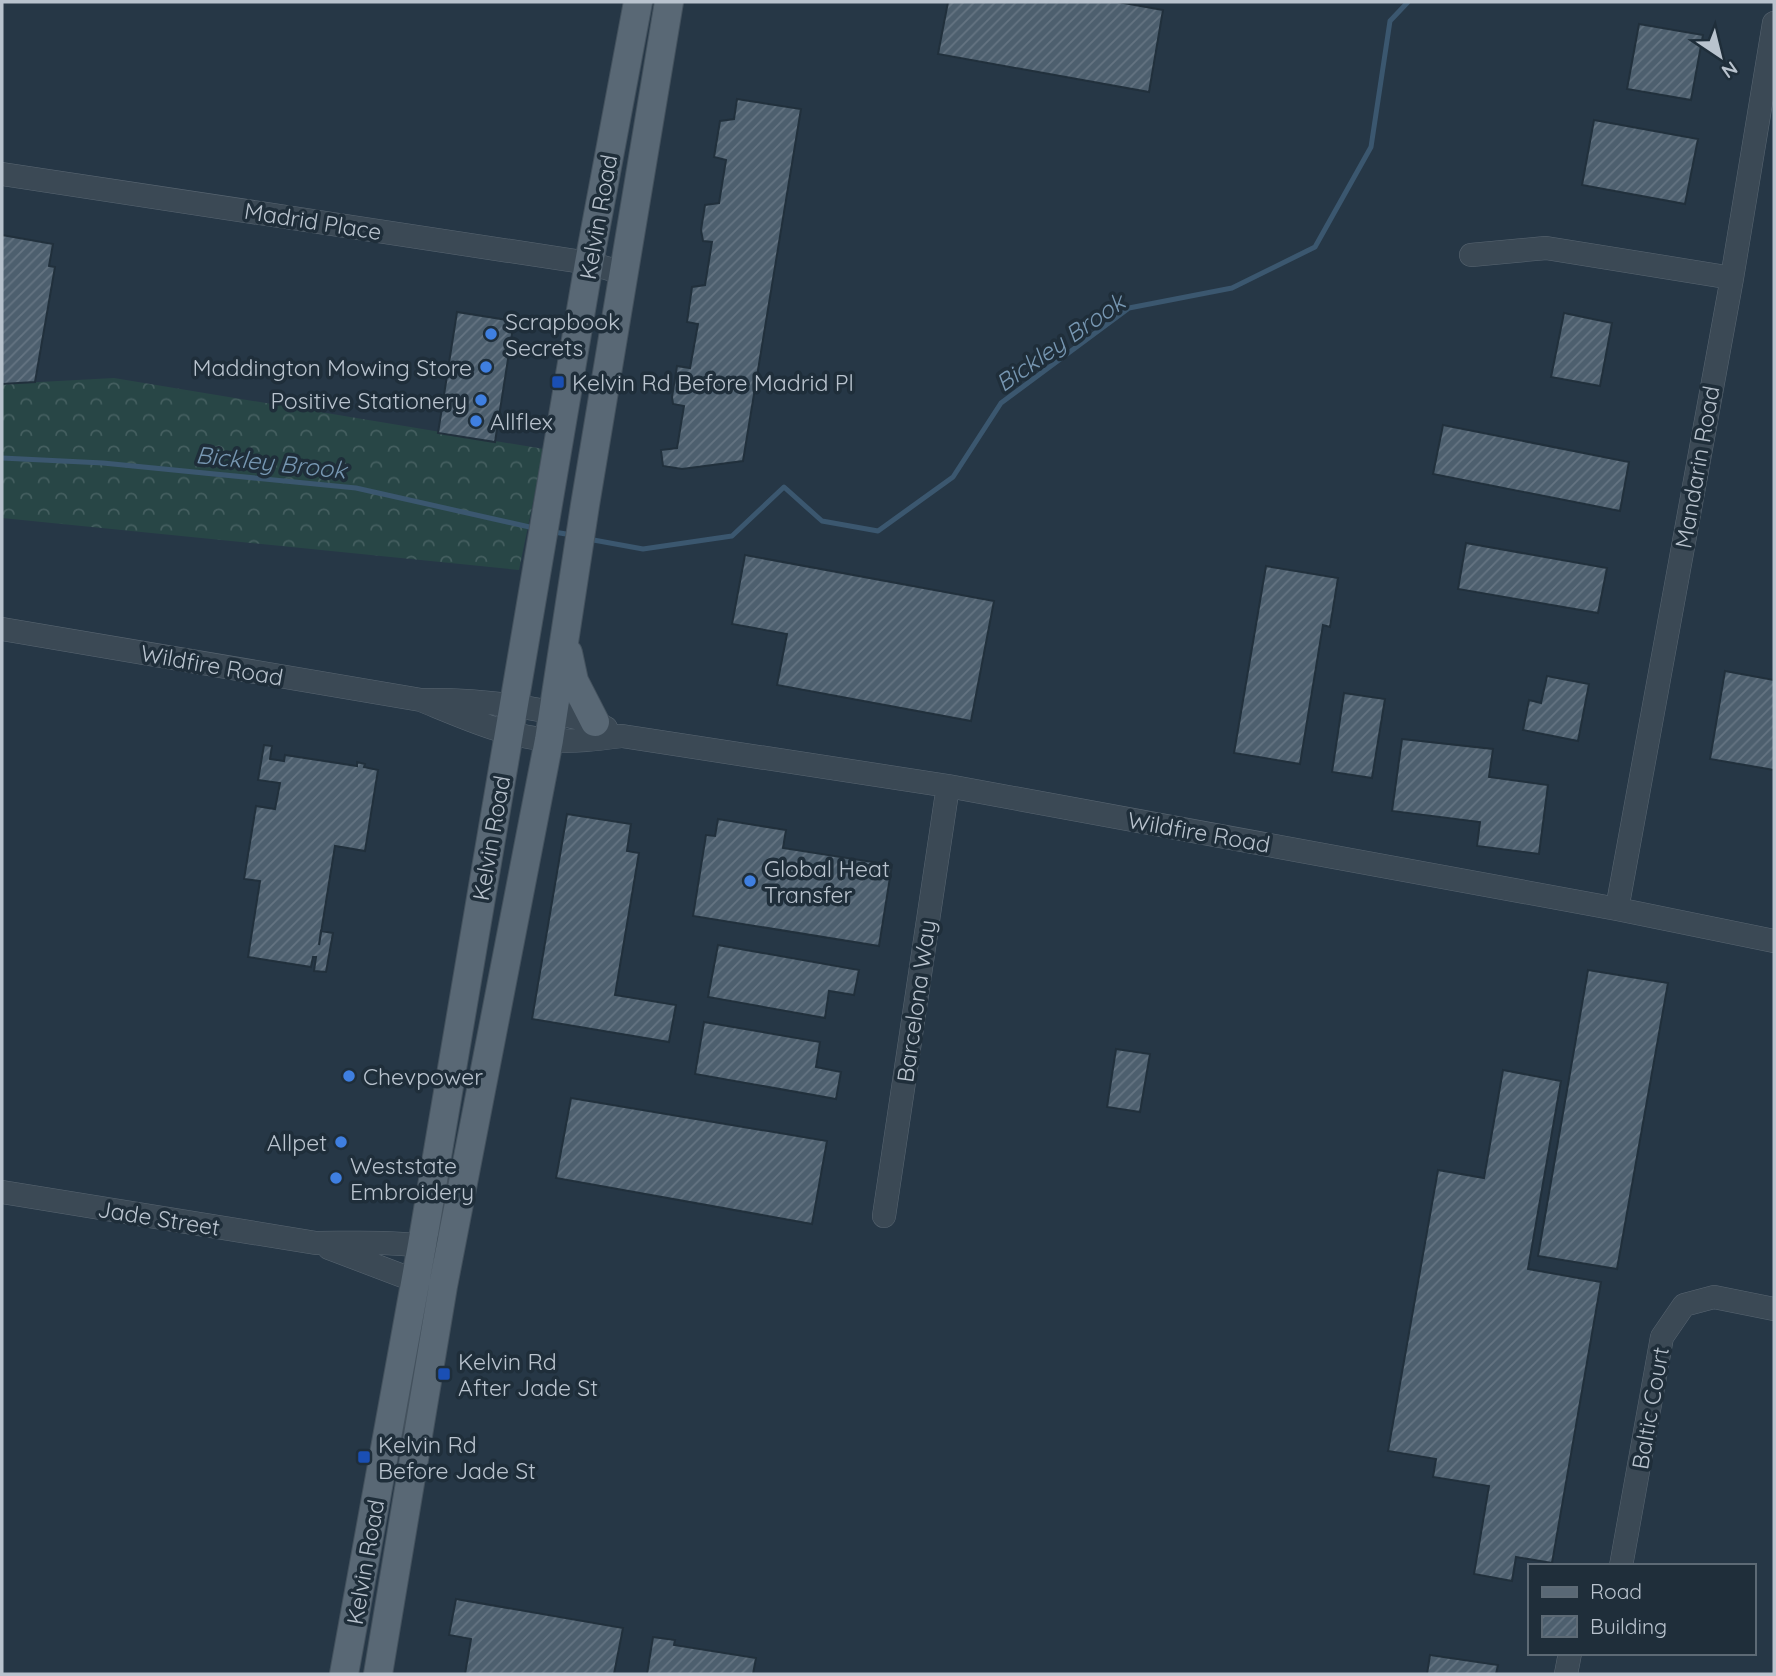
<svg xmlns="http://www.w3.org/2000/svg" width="1776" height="1676" font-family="Quicksand,sans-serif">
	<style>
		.forest { fill: url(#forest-crowns) }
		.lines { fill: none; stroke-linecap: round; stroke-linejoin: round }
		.stream { stroke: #3b576f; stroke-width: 5 }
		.building { fill: url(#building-hatch); stroke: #21303c; stroke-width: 2 }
		.minor-casing { stroke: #596672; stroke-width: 24 }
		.major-casing { stroke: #44525e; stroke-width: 30 }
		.minor { stroke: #3b4955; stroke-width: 23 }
		.major { stroke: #596875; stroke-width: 28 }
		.shop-dot { fill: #3f7fe0; stroke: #1f2e3a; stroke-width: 2.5 }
		.transit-dot { fill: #1a4fb4; stroke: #1f2e3a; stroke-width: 2.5 }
		.labels { text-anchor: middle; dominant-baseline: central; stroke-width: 7; stroke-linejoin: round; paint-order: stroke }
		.street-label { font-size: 23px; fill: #b9c3ce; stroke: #1f2e3a }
		.poi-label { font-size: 23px; fill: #b9c3ce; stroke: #1f2e3a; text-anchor: start }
		.water-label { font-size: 24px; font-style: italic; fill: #7797b2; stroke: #1f2e3a }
	</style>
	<defs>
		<pattern id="forest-crowns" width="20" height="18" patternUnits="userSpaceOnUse" patternTransform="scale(1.75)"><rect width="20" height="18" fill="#284646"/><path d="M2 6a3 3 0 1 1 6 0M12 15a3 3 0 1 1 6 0" fill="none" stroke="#455f60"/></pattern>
		<pattern id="building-hatch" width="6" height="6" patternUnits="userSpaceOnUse" patternTransform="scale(1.75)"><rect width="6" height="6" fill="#4d5f6e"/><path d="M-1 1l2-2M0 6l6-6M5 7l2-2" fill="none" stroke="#657482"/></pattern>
	</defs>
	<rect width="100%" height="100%" fill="#263746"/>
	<path class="forest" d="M114,378L544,449L519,570L2,518V384Z"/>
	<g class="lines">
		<path class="stream" d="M2,458L103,463L356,488L534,528
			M554,532L572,535
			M588,539L643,549L732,536L784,487L822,521L878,531L953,477L1001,403L1129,308L1232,288L1315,247L1371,147L1390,21L1408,2"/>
	</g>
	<path class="building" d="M948,2H1118L1163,10L1149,92L938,54Z
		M1639,24L1703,35L1691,100L1627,89Z
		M737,99L801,109L743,461L682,469L663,466L661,450L677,448L684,406L673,404L672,397L677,366L690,368L698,324L687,322L692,287L705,285L712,242L703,241L701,230L705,205L719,203L726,160L714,157L720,121L734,119Z
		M1594,120L1698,139L1685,204L1582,185Z
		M2,235L53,244L49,266L55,267L35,382L2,384Z
		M457,312L514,321L495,442L438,433Z
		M1564,313L1612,323L1600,386L1551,377Z
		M1443,425L1629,462L1620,511L1433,474Z
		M1466,543L1607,568L1598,613L1458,589Z
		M745,555L994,601L971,721L777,685L787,634L732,624Z
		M1266,566L1338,578L1330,627L1323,625L1300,764L1234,753Z
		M1725,671L1774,680V770L1710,759Z
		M1547,676L1589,684L1578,741L1523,730L1529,700L1541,703Z
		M1344,693L1385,699L1372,778L1332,772Z
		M1402,739L1493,749L1489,777L1548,785L1539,854L1477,846L1480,822L1392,811Z
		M264,745L272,746L270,759L284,761L285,755L357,766V762L365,764L364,767L378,770L365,851L335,846L319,945L321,931L333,933L326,972L314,971L316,957H313L311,967L248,957L260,881L244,879L256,806L275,809L280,783L258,780Z
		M567,814L631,824L627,851L639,853L615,995L676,1005L669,1042L532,1019Z
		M718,819L786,830L783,848L892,865L879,946L693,916L706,835L715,836Z
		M718,945L859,970L854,995L829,991L825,1018L708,997Z
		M1588,970L1668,983L1617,1269L1538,1256Z
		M704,1022L820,1042L816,1067L841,1072L836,1099L695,1074Z
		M1116,1049L1150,1054L1140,1112L1107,1107Z
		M1503,1070L1561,1081L1528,1269L1601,1282L1552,1563L1516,1557L1512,1581L1474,1574L1489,1486L1433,1477L1436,1459L1388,1451L1438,1170L1484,1178Z
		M571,1098L827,1141L812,1224L556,1178Z
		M456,1599L623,1628L614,1674H465L471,1639L449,1635Z
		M653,1637L675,1640L674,1645L756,1658L753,1674H647Z
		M1430,1655L1498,1665L1496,1674H1427Z"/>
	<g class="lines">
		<g class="minor-casing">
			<path id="minor" d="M2,174L589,263L623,273
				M1471,255L1546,248L1732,278
				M2,629L421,700C486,699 532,707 595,722L606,728
				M421,700C463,717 506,737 551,740C575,742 598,739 622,736L948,786L1617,909L1774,941
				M1617,909L1732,278L1774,23
				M2,1192L316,1243C357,1243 398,1241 439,1248
				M884,1216L948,786
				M329,1248L416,1281L432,1284
				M1621,1566L1662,1337L1684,1305L1714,1297L1774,1309
				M1566,1674L1570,1653"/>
		</g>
		<g class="major-casing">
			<path id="major" d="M568,653L574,681L595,722
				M344,1674L422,1245L589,263L638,2
				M378,1674L443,1286L549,740L585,505L669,2"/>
		</g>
		<use href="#minor" class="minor"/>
		<use href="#major" class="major"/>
	</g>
	<g class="shop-dot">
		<circle cx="491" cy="334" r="7"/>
		<circle cx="486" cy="367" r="7"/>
		<circle cx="481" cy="400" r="7"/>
		<circle cx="476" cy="421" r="7"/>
		<circle cx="750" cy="881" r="7"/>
		<circle cx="349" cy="1076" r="7"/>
		<circle cx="341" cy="1142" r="7"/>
		<circle cx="336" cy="1178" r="7"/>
	</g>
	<g class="transit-dot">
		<rect x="551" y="375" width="14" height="14" rx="3.5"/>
		<rect x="437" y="1367" width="14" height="14" rx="3.5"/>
		<rect x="357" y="1450" width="14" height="14" rx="3.5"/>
	</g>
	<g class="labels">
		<g class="street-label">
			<text transform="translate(598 217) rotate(-80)">Kelvin Road</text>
			<text transform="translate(313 221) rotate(9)">Madrid Place</text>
			<text transform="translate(1697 467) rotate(-80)">Mandarin Road</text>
			<text transform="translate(212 665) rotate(10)">Wildfire Road</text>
			<text transform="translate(1199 832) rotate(10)">Wildfire Road</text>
			<text transform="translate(491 838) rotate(-80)">Kelvin Road</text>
			<text transform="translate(916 1001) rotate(-82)">Barcelona Way</text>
			<text transform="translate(159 1218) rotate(9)">Jade Street</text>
			<text transform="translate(1650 1408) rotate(-80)">Baltic Court</text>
			<text transform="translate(365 1562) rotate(-80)">Kelvin Road</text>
		</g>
		<g class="poi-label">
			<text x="505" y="321">Scrapbook<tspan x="505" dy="26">Secrets</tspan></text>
			<text x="472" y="367" text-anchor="end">Maddington Mowing Store</text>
			<text x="572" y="382">Kelvin Rd Before Madrid Pl</text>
			<text x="467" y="400" text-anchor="end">Positive Stationery</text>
			<text x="490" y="421">Allflex</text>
			<text x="764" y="868">Global Heat<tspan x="764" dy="26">Transfer</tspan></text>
			<text x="363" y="1076">Chevpower</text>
			<text x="327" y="1142" text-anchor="end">Allpet</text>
			<text x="350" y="1165">Weststate<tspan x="350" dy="26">Embroidery</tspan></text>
			<text x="458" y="1361">Kelvin Rd<tspan x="458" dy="26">After Jade St</tspan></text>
			<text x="378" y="1444">Kelvin Rd<tspan x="378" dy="26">Before Jade St</tspan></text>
		</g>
		<g class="water-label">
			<text transform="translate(1060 342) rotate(-35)">Bickley Brook</text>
			<text transform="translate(271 462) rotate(6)">Bickley Brook</text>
		</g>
	</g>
	<rect width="1776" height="1676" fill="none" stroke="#b9c3ce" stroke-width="7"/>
	<rect x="1528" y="1564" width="228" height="91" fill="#1f2e3a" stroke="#5d6a75" stroke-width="2"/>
	<rect x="1542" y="1587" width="35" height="10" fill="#596875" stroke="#5d6a75" stroke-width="2"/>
	<text x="1590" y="1599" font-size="21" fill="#b9c3ce">Road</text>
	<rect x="1542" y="1616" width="35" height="21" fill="url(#building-hatch)" stroke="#5d6a75" stroke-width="2"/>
	<text x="1590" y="1634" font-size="21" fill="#b9c3ce">Building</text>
	<g transform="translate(1720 56) rotate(145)" stroke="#1f2e3a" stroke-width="5" paint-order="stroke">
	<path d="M0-5L12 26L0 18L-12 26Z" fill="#b9c3ce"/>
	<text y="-10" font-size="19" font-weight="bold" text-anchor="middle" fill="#b9c3ce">N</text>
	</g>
</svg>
